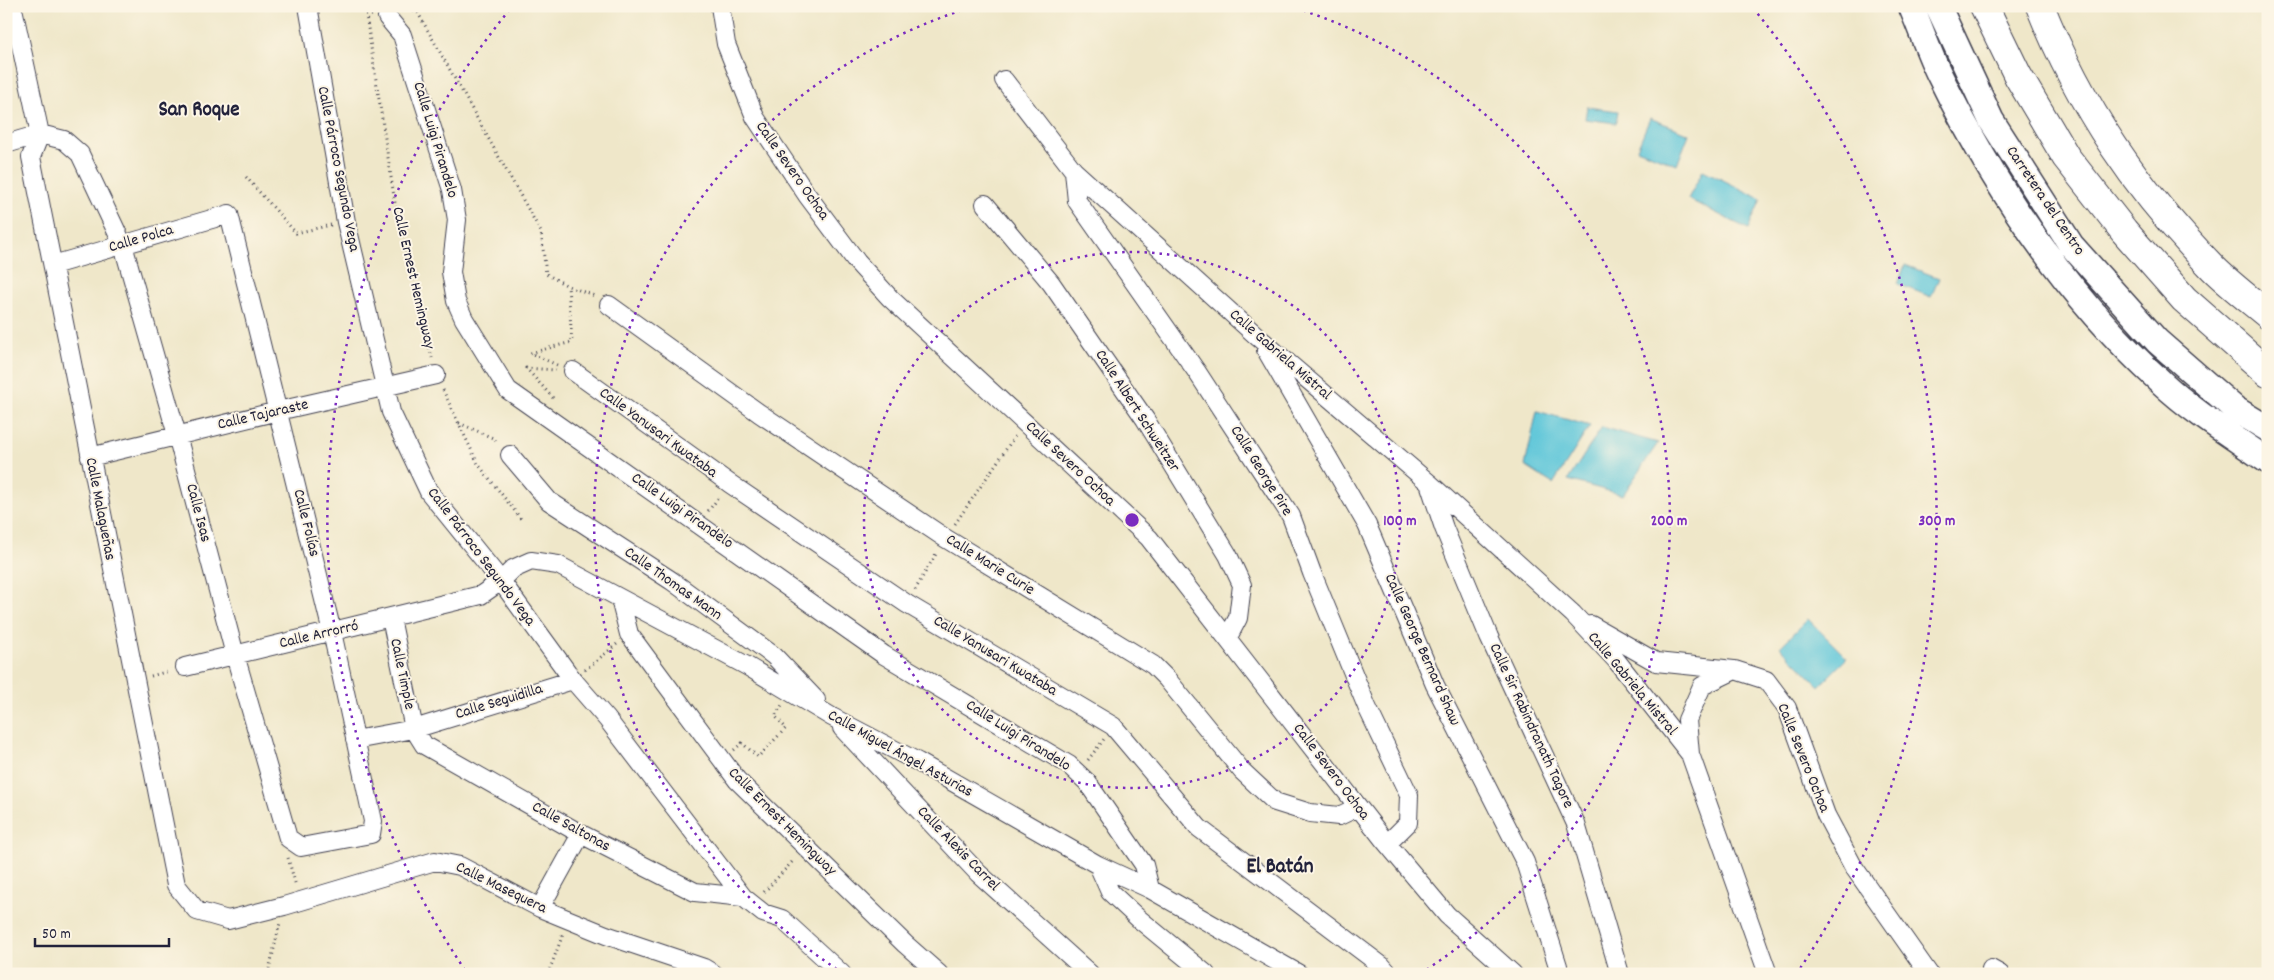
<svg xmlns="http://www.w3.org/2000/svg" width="2274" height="980" font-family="Dekko,sans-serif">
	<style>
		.water { fill: #5dc6d9; stroke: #40748a }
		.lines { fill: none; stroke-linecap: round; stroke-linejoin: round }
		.street-casing { stroke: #414050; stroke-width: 20 }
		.secondary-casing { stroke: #414050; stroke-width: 28 }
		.highway-casing { stroke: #414050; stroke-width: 30 }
		.path { stroke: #414050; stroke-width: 3; stroke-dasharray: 1 4; stroke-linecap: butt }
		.street { stroke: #fff; stroke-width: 18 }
		.secondary { stroke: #fff; stroke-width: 25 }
		.highway { stroke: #fff; stroke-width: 28 }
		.ring { fill: none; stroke: #7b2cbf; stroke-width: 2.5; stroke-dasharray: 2.5 5 }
		.labels { text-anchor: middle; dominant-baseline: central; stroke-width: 4; stroke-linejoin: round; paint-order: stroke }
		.street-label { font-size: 16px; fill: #22223b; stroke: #fcf5e5 }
		.district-label { font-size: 21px; font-weight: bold; fill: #22223b; stroke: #fcf5e5 }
		.centre { fill: #7b2cbf; stroke: #fcf5e5; stroke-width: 2.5 }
		.ring-label { font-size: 15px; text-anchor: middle; font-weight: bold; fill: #7b2cbf; stroke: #fcf5e5; stroke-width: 4; stroke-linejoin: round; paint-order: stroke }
	</style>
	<rect width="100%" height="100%" fill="#fcf5e5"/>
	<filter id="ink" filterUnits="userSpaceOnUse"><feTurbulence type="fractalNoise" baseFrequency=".02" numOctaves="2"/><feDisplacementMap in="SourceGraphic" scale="10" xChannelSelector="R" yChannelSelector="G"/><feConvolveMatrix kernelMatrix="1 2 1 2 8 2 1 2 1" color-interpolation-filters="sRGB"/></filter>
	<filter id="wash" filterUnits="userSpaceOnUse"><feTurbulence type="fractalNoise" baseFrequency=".0096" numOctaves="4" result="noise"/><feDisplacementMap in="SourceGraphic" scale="20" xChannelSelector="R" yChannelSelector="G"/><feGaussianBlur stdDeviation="1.12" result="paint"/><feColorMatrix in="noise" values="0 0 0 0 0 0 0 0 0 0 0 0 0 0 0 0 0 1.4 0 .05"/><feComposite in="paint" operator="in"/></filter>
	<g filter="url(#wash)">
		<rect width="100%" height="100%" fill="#efe7c9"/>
		<path class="water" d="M1587,107L1618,111L1616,123L1585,119Z
			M1650,118L1689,134L1677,165L1637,149Z
			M1703,170L1761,199L1748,229L1688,199Z
			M1905,265L1939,278L1931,297L1898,284Z
			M1537,411L1590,426L1553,484L1525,466Z
			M1602,427L1658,443L1623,495L1568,480Z
			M1808,619L1847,658L1819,686L1780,647Z"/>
	</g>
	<g filter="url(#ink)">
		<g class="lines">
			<g class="street-casing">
				<path id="street" d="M308,6L346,222L385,386L391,412L429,492L501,581L573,680L607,719L743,897L763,913L782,919L842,974
					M720,6L726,44L755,117L807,195L857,262L890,298L1149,538L1384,840L1447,915L1513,974
					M14,13L40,134L31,157L176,885L197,911L228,920L284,906L435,861L460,866L540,908L606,935L704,968L714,974
					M387,17L402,35L452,190L457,220L451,272L456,301L464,319L508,390L884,655L1069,765L1087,782L1144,865L1150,889
					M1004,80L1074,171L1259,338L1429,483L1573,614L1616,660L1690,754
					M40,134L64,140L80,154L123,245L177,435L235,655L288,838L301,847L371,834L373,821L332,632L229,214L53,265
					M6,144L40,134
					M1074,171L1077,201L1197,372L1291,516L1312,573L1367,707L1409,795L1408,823L1392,839L1384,840
					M985,204L1051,283L1145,419L1228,555L1242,585L1238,618L1228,637
					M609,305L759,413L945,538L1153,665L1167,679L1242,771L1275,802L1310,813L1339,816L1358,807
					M1266,350L1367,525L1435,685L1525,862L1558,966V974
					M573,371L729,483L907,604L1113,726L1199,828L1382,966L1389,974
					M510,455L549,501L672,581L774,656L816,700
					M90,457L278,411L436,375
					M1430,486L1444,528L1489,637L1576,824L1620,974
					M620,599L629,634L737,780L905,944L939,974
					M391,618L414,729L424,745L581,834L695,892L743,897
					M1591,625L1656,662L1734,670
					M185,667L481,595L501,581L513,569L531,561L558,565L747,666L832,717L918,762L1098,865L1150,889L1299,974
					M842,728L978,873L1090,974
					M355,740L414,729L573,680
					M1098,865L1110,892L1139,919L1206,974
					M540,908L581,834
					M1991,969L2000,974
					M1768,974L1690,754L1687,720L1702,686L1735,670L1766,680L1787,708L1826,815L1853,866L1929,974"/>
			</g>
			<g class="secondary-casing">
				<path id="secondary" d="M1911,6C1921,29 1929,54 1940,76C1995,189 2068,297 2161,382C2193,412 2232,436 2268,461
					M1938,6L1991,120L2071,245L2157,341L2235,409L2268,429"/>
			</g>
			<g class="highway-casing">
				<path id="highway" d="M1984,6L2018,76L2066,157L2124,231L2184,299L2268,373
					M2040,6C2081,108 2137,190 2213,268C2230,285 2250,300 2268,315"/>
			</g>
			<path class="path" d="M404,6L418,13L541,232L546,274L568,286
				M372,15H366L397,216L432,358
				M246,177L296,233L331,225
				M557,365L530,353L572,342L568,286L595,296
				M443,390L478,464L521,519
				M553,398L526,368L556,370
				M459,423L493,438L498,443
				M708,511L720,496
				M955,524L1015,436
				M915,590L937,552
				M585,670L617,644
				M151,676L169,671
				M734,750L742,743L758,757L786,728L775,716L782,705
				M1088,760L1104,739
				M288,858L296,886
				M764,892L794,860
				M268,974L280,923
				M548,974L563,934"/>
			<use href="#street" class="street"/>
			<use href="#secondary" class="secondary"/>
			<use href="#highway" class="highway"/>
		</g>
	</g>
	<g class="ring">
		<circle cx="1132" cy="520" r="268"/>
		<path d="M843 973A537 537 0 0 1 975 6M1289 6A537 537 0 0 1 1421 973"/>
		<path d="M465 970A805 805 0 0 1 511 8M1753 8A805 805 0 0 1 1799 970"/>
	</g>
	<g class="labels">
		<g class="street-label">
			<text transform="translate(435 140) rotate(73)">Calle Luigi Pirandelo</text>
			<text transform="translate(338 169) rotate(79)">Calle Párroco Segundo Vega</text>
			<text transform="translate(792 171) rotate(55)">Calle Severo Ochoa</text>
			<text transform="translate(2045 201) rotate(56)">Carretera del Centro</text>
			<text transform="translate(141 239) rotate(-16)">Calle Polca</text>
			<text transform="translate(413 278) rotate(77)">Calle Ernest Hemingway</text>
			<text transform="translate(1280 355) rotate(41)">Calle Gabriela Mistral</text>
			<text transform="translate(1137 411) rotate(57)">Calle Albert Schweitzer</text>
			<text transform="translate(263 415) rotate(-13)">Calle Tajaraste</text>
			<text transform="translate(658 433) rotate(36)">Calle Yanusari Kwataba</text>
			<text transform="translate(1070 464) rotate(43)">Calle Severo Ochoa</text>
			<text transform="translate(1261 471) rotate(58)">Calle George Pire</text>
			<text transform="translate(100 509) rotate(79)">Calle Malagueñas</text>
			<text transform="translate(682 511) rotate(35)">Calle Luigi Pirandelo</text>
			<text transform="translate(198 513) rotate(75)">Calle Isas</text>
			<text transform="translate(306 523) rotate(76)">Calle Folías</text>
			<text transform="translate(481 557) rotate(53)">Calle Párroco Segundo Vega</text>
			<text transform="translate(990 565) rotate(32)">Calle Marie Curie</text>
			<text transform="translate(673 584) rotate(35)">Calle Thomas Mann</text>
			<text transform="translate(319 635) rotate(-13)">Calle Arrorró</text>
			<text transform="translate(1422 650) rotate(66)">Calle George Bernard Shaw</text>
			<text transform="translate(995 656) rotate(31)">Calle Yanusari Kwataba</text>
			<text transform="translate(402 674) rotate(78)">Calle Timple</text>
			<text transform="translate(1632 684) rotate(50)">Calle Gabriela Mistral</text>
			<text transform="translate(499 702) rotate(-17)">Calle Seguidilla</text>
			<text transform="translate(1531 726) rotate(65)">Calle Sir Rabindranath Tagore</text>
			<text transform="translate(1018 736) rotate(32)">Calle Luigi Pirandelo</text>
			<text transform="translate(900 754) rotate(29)">Calle Miguel Ángel Asturias</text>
			<text transform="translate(1803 758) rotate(68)">Calle Severo Ochoa</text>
			<text transform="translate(1331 772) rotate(53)">Calle Severo Ochoa</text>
			<text transform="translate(782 822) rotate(45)">Calle Ernest Hemingway</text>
			<text transform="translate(571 827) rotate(29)">Calle Saltonas</text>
			<text transform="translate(958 849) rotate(46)">Calle Alexis Carrel</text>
			<text transform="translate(501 888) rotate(26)">Calle Masequera</text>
		</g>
		<g class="district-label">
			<text x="199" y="111">San Roque</text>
			<text x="1280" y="868">El Batán</text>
		</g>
	</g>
	<circle cx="1132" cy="520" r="8" class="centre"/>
	<g class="ring-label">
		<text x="1400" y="525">100 m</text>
		<text x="1669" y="525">200 m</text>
		<text x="1937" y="525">300 m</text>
	</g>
	<rect width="2274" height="980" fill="none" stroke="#fcf5e5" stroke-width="25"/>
	<path d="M35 938v8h134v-8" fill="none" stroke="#22223b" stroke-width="2.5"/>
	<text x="42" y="938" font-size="15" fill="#22223b" stroke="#fcf5e5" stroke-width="4" paint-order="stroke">50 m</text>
</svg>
